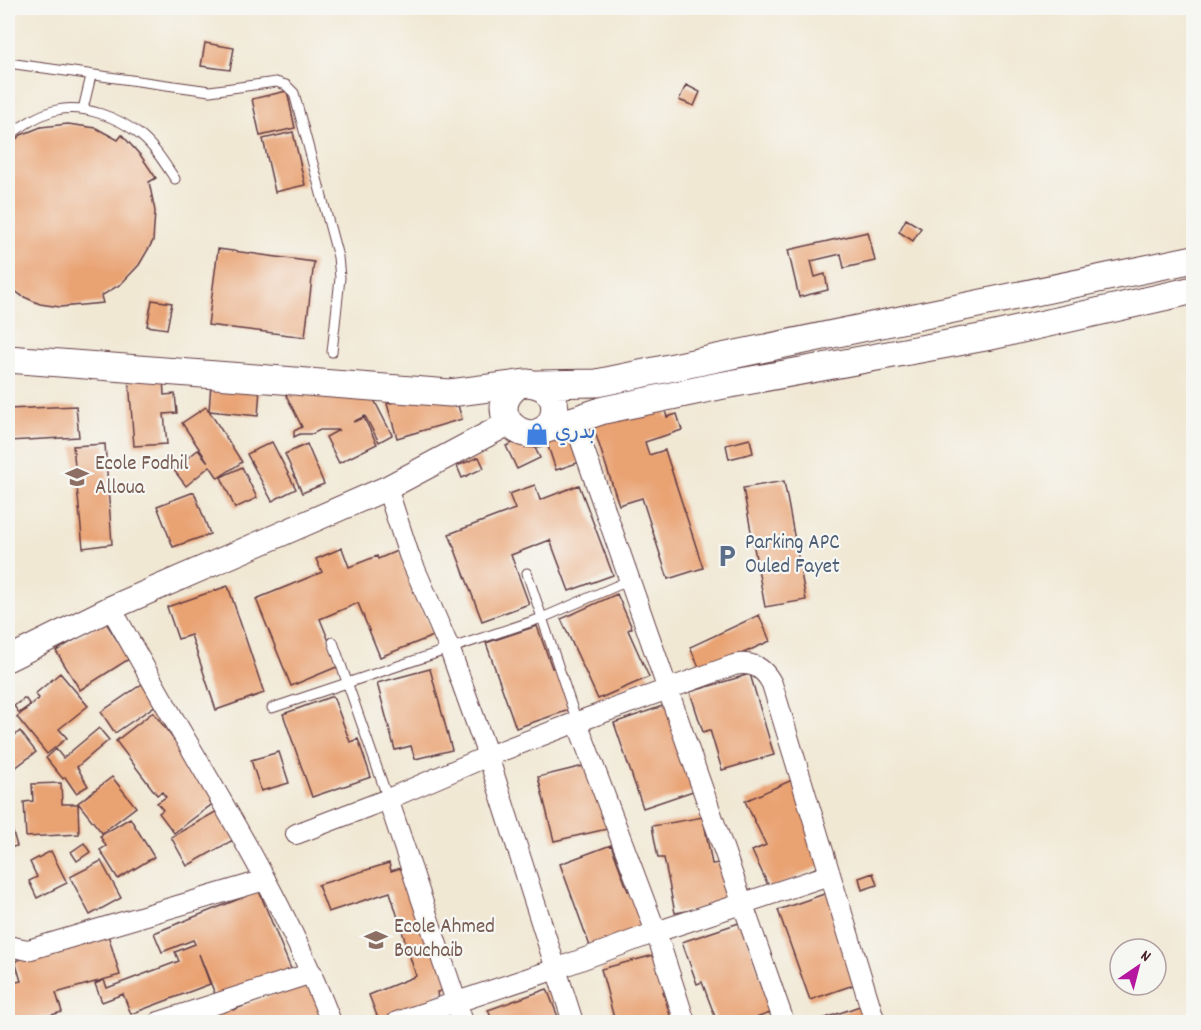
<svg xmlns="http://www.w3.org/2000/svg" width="1201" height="1030" font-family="Dekko,'Playpen Sans Arabic',sans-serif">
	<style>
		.building { fill: #e9a272 }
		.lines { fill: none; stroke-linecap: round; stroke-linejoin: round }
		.service-casing { stroke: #633d44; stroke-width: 11 }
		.minor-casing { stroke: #633d44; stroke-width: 22 }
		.tertiary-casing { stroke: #633d44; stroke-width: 26 }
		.secondary-casing { stroke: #633d44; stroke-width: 29 }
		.service { stroke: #fff; stroke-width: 9 }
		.minor { stroke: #fff; stroke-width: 20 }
		.tertiary { stroke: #fff; stroke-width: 24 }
		.secondary { stroke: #fff; stroke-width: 27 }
		.labels { text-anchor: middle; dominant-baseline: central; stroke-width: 4.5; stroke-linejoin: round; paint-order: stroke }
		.shop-label { font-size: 21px; fill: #366cbe; stroke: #f6f6f2; text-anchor: start }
		.education-label { font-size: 21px; fill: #785e54; stroke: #f6f6f2; text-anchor: start }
		.service-label { font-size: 21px; fill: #4e5e75; stroke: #f6f6f2; text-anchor: start }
	</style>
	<rect width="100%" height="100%" fill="#f6f6f2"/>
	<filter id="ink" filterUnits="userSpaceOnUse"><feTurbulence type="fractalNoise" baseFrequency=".0167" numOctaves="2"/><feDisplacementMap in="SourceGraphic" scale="12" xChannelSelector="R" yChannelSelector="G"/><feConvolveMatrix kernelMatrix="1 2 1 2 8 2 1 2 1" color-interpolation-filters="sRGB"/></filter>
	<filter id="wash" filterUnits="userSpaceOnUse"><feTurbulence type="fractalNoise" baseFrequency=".008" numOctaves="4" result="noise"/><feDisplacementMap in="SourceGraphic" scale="24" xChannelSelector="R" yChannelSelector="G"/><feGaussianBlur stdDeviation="1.35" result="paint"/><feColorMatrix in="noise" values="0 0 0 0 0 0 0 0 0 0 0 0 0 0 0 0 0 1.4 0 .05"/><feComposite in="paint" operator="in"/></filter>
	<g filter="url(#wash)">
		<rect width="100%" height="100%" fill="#f1e8d4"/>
		<g id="blocks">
			<path class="building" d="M205,43L234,48L230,70L201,66Z
				M686,85L700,92L694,106L679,100Z
				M287,91L295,128L260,136L252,99Z
				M68,124L96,128L118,140L122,135L141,156L156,178L149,182L155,211L153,241L139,265L121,284L101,296L103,303L60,307L40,304L22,296L10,287L13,283L8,278V146L21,135L41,127Z
				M293,132L305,185L275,192L263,139Z
				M906,219L921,228L913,241L899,232Z
				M868,232L875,261L844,268L841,254L811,261L815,277L825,274L828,290L799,297L788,250Z
				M218,249L314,262L305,337L208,325Z
				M152,300L172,303L167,329L147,326Z
				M163,377L164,395L175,394L177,413L164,414L167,444L134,446L129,380Z
				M211,384L260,388L258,416L209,411L242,462L218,478L210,466L186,486L173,469L198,450L208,462L182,423L206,407L209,411Z
				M452,385L462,419L397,438L387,404Z
				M285,393L372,396L392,435L379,442L365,416L353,422L364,418L377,444L339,463L326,437L339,430H320L312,434H300L294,437V431L302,427Z
				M661,397L667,417L677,414L682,430L645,442L649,455L665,450L703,568L668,579L642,498L619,505L591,420Z
				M76,406L79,437L9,441L8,409Z
				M569,429L580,462L556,470L545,437Z
				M529,436L540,458L517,469L506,446Z
				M750,439L753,453L729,459L726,445Z
				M272,442L296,489L272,501L247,454Z
				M105,444L112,544L83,548L73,446Z
				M307,444L324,484L302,493L285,454Z
				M479,457L484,468L462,478L457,466Z
				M242,467L257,498L235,508L221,477Z
				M784,481L806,600L765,607L743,488Z
				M535,485L540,500L579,485L613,575L569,591L550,540L511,555L529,604L482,621L449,534L515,509L509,494Z
				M194,492L210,534L173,547L157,506Z
				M342,548L349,567L377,556L378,559L399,550L433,636L380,657L358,603L320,619L339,666L291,686L256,599L322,572L316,559Z
				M228,586L264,693L216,710L191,635L178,639L167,607Z
				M617,594L632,628L628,630L649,677L598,699L561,619Z
				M759,615L770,641L701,672L690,647Z
				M105,621L129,659L80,690L56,651Z
				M537,626L552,668L560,665L575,708L516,728L486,643Z
				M430,669L452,750L415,759L411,746L395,750L377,683Z
				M60,673L88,706L59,729L67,738L47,754L17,717L39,698L35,694Z
				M750,674L774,755L722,770L710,730L703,732L690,692Z
				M142,684L156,705L115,733L101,712Z
				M333,696L350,742L358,739L371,777L312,797L283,714Z
				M25,698L30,705L19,713L14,706Z
				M671,703L675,739L693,791L643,808L614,723Z
				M153,712L219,799L174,833L159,813L163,810L157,803L166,797L162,792L157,795L116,741Z
				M99,728L109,740L77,767L88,786L76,793L65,777L63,779L46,758L56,749L63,758Z
				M20,731L36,752L11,771L8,767V741Z
				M279,752L289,783L261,791L251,760Z
				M592,764L607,829L554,841L538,777Z
				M112,777L136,807L102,833L78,803Z
				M792,780L829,862L770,889L752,851L766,845L745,801Z
				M61,783L62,804H78L79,834L26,837L24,802L33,801L32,784Z
				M219,810L235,839L187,866L171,837Z
				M8,816L17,846L8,848Z
				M703,817L712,864L728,862L735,903L675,913L664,858H658L652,826Z
				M130,818L154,857L118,879L100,850L106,846L100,836Z
				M84,843L90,852L77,861L71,852Z
				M611,845L628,891L635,889L649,928L591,949L560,864Z
				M51,851L67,883L37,898L29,881L37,877L30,862Z
				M101,861L121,898L90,915L70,877Z
				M389,863L391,871L411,865L455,987L437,992L438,1000L379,1021L369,995L416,976L390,892L328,912L318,885Z
				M873,873L877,885L862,890L859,878Z
				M259,891L291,969L217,999L199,954L210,984L131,1014L123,994L102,1002L95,984L104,980L107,988L179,961L175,952L195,944L193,940L162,952L154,933Z
				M833,891L865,981L810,1000L778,910Z
				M742,922L773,1012L744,1022H717L702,982L697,984L682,942Z
				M106,928L120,975L56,993L62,1012L26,1022H8V984L21,981L15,961L65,946Z
				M658,954L668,991L663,992L672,1022H615L601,969Z
				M308,982L329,1022H180L231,1004L233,1010Z
				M547,989L560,1022H493L488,1010Z
				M871,1002L878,1022H821L820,1020Z"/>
		</g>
	</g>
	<g filter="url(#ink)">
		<use href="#blocks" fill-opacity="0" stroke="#633d44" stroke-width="1.5"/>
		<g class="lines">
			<g class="service-casing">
				<path id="service" d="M8,63L210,91L276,82L286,85L294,93L338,257L340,278L332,352
					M83,109L91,76
					M8,136C22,126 39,114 57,110C84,104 120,118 140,135C155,147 165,164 175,179
					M527,573L577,722
					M333,642L388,799
					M272,708L542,618L630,580"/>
			</g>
			<g class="minor-casing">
				<path id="minor" d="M574,421L784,1022
					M387,488L409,555L450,650L488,756L573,1022
					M111,608C133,647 154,685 176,723C233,820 291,917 331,1022
					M577,722L656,932L685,1022
					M388,799L463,1022
					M296,834L388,799L488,756L577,722L734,665C752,661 764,668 772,684L875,1022
					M8,946L28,950L265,880
					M159,1022L312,973
					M397,1022L556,969L656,932L829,875"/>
			</g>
			<g class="tertiary-casing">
				<path id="tertiary" d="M8,659L111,608L387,488L509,423"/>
			</g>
			<g class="secondary-casing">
				<path id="secondary" d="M8,359L450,393L527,383C538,384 549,388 553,399C556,407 555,415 551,422C532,454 479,414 518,385
					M538,384L597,383L1194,259
					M541,431L604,410L719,386L991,336L1194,290"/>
			</g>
			<use href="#service" class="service"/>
			<use href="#minor" class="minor"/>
			<use href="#tertiary" class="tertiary"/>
			<use href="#secondary" class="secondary"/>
		</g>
	</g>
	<defs>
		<g id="shop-bare" transform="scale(1.8)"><path d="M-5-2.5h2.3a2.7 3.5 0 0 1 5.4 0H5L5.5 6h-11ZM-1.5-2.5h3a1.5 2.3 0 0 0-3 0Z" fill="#3f7fe0" stroke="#f6f6f2" stroke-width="2.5" paint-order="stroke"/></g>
		<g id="school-bare" transform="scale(1.8)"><path d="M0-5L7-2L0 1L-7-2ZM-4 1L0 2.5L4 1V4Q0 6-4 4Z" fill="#8d6e63" stroke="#f6f6f2" stroke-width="2.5" paint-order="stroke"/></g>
		<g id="parking-bare" transform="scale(1.8)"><path d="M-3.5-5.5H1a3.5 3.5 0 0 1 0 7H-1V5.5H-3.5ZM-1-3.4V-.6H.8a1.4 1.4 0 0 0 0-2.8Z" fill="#5c6f8a" stroke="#f6f6f2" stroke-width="2.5" paint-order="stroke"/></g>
	</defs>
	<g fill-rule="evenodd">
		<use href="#shop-bare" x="537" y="434"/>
		<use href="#school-bare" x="77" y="477"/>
		<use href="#parking-bare" x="727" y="556"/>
		<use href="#school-bare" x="376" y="940"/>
	</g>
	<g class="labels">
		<g class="shop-label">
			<text x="555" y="434">بدري</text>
		</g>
		<g class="education-label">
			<text x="95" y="465">Ecole Fodhil<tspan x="95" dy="24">Alloua</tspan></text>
			<text x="394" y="928">Ecole Ahmed<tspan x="394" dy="24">Bouchaib</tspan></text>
		</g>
		<g class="service-label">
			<text x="745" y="544">Parking APC<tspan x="745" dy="24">Ouled Fayet</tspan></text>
		</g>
	</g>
	<rect width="1201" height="1030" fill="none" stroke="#f6f6f2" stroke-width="30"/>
	<g transform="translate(1138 967) rotate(35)"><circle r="28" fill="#f6f6f2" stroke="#b1a0a2" stroke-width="1.5"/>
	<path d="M0-4.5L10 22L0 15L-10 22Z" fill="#b5179e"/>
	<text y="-9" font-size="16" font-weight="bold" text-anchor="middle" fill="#4a1f2b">N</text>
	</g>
</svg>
